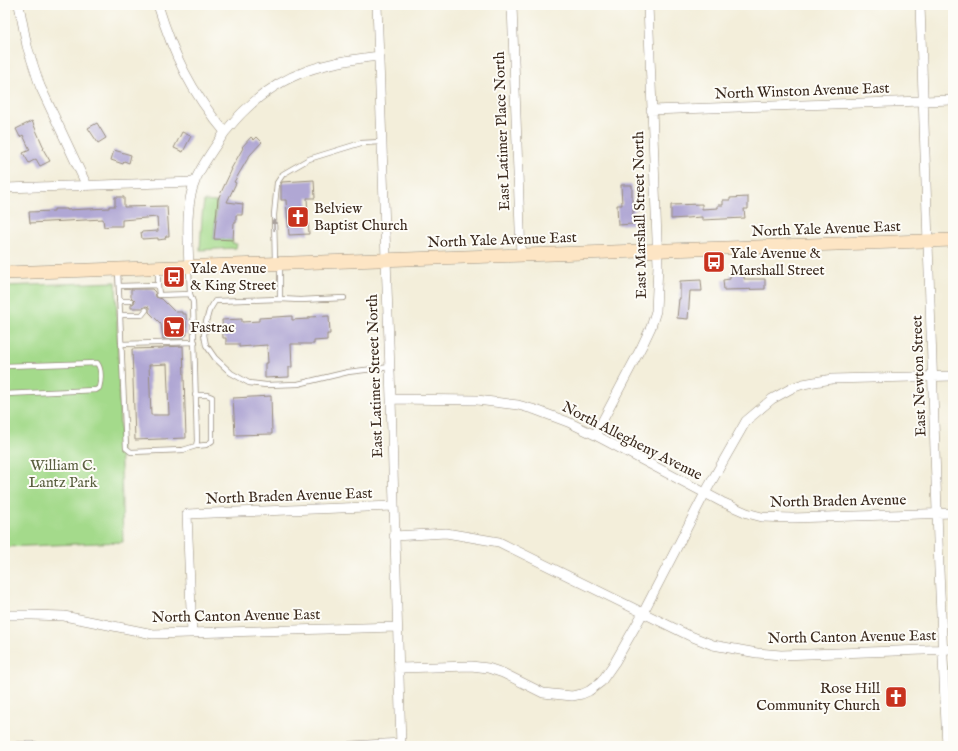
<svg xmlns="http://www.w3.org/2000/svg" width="958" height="751" font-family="'IM FELL English',serif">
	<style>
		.green { fill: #a4da8b; stroke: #708254 }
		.building { fill: #b0a7d4; fill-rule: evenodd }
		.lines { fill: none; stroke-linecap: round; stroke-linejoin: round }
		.lane-casing { stroke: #978c7c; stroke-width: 6 }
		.street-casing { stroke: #978c7c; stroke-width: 10 }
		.secondary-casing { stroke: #978c7c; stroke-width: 14 }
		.lane { stroke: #fff; stroke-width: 4.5 }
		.street { stroke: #fff; stroke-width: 9 }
		.secondary { stroke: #fde5c4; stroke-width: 13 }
		.oneway { fill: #a79f9a }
		.labels { text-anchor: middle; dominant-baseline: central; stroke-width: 4; stroke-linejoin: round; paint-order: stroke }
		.street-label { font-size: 15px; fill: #3b2a1e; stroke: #fdfcf7 }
		.poi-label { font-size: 15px; fill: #3b2a1e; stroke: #fdfcf7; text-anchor: start }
		.park-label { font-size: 15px; fill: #5a5f3f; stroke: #fdfcf7 }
	</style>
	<rect width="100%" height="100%" fill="#fdfcf7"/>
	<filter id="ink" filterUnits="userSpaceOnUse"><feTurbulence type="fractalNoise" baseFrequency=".025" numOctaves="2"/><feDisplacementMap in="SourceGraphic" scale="8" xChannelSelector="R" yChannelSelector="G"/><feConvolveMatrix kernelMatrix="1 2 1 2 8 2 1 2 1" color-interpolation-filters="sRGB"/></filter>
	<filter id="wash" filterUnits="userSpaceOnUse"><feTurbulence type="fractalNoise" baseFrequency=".012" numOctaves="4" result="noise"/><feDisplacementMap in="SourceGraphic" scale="16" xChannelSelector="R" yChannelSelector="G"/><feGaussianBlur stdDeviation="0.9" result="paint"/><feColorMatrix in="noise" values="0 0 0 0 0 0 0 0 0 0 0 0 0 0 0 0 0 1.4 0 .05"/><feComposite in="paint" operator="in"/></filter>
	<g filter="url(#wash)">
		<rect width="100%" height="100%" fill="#f3eeda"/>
		<path class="green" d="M204,201L217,202L214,239L233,240L232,243L237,244L236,248L200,250L202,216Z
			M116,282L123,542L5,547V286Z
			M953,656V746H952L948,663L950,658Z"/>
		<g id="blocks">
			<path class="building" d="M32,121L44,148L43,149L50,161L40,166L36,159L29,163L23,153L30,150L23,135L20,137L16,129Z
				M97,123L106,138L98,143L88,128Z
				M182,132L191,136L183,152L174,148Z
				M251,137L254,140L257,137L262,142L250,155L234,182L236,183L227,202L243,204L242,215H236V223H234L233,240L214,239L218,199L232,169H231L243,148L242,147Z
				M114,150L131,155L129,163L124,161L123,164L111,160Z
				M314,180L315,198H307L309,234L289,235L286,200H281V184L282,182Z
				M621,185H632V202H637V210H633V224L618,225L617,205H622Z
				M115,197H124V207L167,206L169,236H166L165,239L158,240V238L142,239L141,232L158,231L157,217L122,220V226H110L104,227L103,219L30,223L29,212L54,211V209H67V210L109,208V206H115Z
				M748,197V209H744L745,218L702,220V217L671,219V205L702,204V209L718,208V205H723V200H730V198Z
				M744,269V279H765V289L724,290L723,280L730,279V275L736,274V270Z
				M701,280L702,291H690L688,319L677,318L679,299H680V281Z
				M131,289H152L155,292L156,297L162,299L175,312H182V314H186L187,335H183V339H163L161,324L149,312V307L146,306L143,308H131V305L134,303L135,301L131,297Z
				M292,316V320L309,319V317L329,316L330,334H327V340L314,341V344H291L292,367H289V377L265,378V363H268L267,345L239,347V344H226V338H223L222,320L242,319V322L259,321V318Z
				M183,346L186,438L135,440L132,349L163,348V347ZM167,364L169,415H151L149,365Z
				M271,396L272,434L235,435L233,398Z"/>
		</g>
	</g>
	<g filter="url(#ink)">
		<use href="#blocks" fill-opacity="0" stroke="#978c7c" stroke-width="1"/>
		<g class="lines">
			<g class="lane-casing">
				<path id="lane" d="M275,262L274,215L277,183L283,174L309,159L361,143L382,142
					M280,265V299L300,300L344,298
					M118,271L126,448L131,452L183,450L196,446L197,441L193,302L190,294L189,268
					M158,285L159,295L190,294
					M119,286L158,285V270
					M280,299L215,301L209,311L206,322L204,335L206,345L215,358L231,373L249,383L266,385L298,384L348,372L390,367
					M119,301H131
					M120,315H142L146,310
					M121,344L195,342
					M5,366L97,363C102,369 101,381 99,388L96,390L5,394
					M195,395H207L212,397V441L206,445L196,446"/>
			</g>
			<g class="street-casing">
				<path id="street" d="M19,5L27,46L40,86L87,186
					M158,5C173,54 191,92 225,132C215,147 202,164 195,181C185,206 188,240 189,267
					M377,5L391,399L401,746
					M512,5L521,256
					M920,5L939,570L947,746
					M651,110L953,100
					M225,132C232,124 238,116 246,109C285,71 327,62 379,56
					M5,188L195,182
					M391,399L477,400L518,405L536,410L568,422L595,435L722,502L747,513L762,517L792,518L953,513
					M595,435L642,346L651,327L656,311L658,265L648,5
					M394,536L446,533L499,542L688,635L713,645L757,653L781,655L953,649
					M5,615H32L64,616L153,634L397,627
					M192,633L187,514L393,506
					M399,668L471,666L488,668L503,673L543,693L572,696L582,694L589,691L601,682L615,662L643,613L705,493L746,421L772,399L792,388L803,384L832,379L953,376
					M19,746H34
					M351,746L401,743"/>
			</g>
			<g class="secondary-casing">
				<path id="secondary" d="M5,273L953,240"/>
			</g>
			<use href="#lane" class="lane"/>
			<use href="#street" class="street"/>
			<use href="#secondary" class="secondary"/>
		</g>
		<defs><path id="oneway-solid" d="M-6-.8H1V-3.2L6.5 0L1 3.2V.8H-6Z"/></defs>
		<use class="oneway" href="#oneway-solid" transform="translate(274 225) rotate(-92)"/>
	</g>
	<defs>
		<g id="church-square" transform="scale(1.15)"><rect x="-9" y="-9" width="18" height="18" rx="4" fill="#c8321e" stroke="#fdfcf7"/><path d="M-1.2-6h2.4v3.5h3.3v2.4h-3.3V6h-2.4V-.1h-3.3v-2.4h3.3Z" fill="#fff"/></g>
		<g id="bus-square" transform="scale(1.15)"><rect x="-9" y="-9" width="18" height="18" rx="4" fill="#c8321e" stroke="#fdfcf7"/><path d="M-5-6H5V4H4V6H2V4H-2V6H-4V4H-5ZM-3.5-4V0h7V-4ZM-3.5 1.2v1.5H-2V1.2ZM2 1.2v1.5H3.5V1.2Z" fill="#fff"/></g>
		<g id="supermarket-square" transform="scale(1.15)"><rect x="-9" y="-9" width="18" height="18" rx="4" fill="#c8321e" stroke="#fdfcf7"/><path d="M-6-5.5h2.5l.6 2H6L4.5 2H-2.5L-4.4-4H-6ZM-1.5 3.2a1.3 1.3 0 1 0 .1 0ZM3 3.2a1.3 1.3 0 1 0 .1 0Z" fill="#fff"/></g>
	</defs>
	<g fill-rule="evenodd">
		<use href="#church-square" x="298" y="217"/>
		<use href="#bus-square" x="714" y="262"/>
		<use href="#bus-square" x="174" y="277"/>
		<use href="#supermarket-square" x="174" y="327"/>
		<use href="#church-square" x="896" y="697"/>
	</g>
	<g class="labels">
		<g class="street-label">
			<text transform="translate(802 91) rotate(-2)">North Winston Avenue East</text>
			<text transform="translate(502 131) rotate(-92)">East Latimer Place North</text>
			<text transform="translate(640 215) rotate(-91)">East Marshall Street North</text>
			<text transform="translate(826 229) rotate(-2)">North Yale Avenue East</text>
			<text transform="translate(502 240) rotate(-2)">North Yale Avenue East</text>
			<text transform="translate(375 376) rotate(-92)">East Latimer Street North</text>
			<text transform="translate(919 376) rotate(-92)">East Newton Street</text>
			<text transform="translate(632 441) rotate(27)">North Allegheny Avenue</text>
			<text transform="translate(289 496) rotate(-2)">North Braden Avenue East</text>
			<text transform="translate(838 501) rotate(-1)">North Braden Avenue</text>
			<text transform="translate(236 616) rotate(-1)">North Canton Avenue East</text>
			<text transform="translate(852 637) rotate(-1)">North Canton Avenue East</text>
		</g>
		<g class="poi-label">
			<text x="314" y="208">Belview<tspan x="314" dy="17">Baptist Church</tspan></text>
			<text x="730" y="253">Yale Avenue &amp;<tspan x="730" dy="17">Marshall Street</tspan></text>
			<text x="190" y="268">Yale Avenue<tspan x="190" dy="17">&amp; King Street</tspan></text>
			<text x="190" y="327">Fastrac</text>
			<text x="880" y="688" text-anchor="end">Rose Hill<tspan x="880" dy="17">Community Church</tspan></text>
		</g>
		<g class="park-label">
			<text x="63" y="465">William C.<tspan x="63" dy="17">Lantz Park</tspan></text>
		</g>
	</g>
	<rect width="958" height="751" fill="none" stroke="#fdfcf7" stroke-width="20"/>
</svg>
